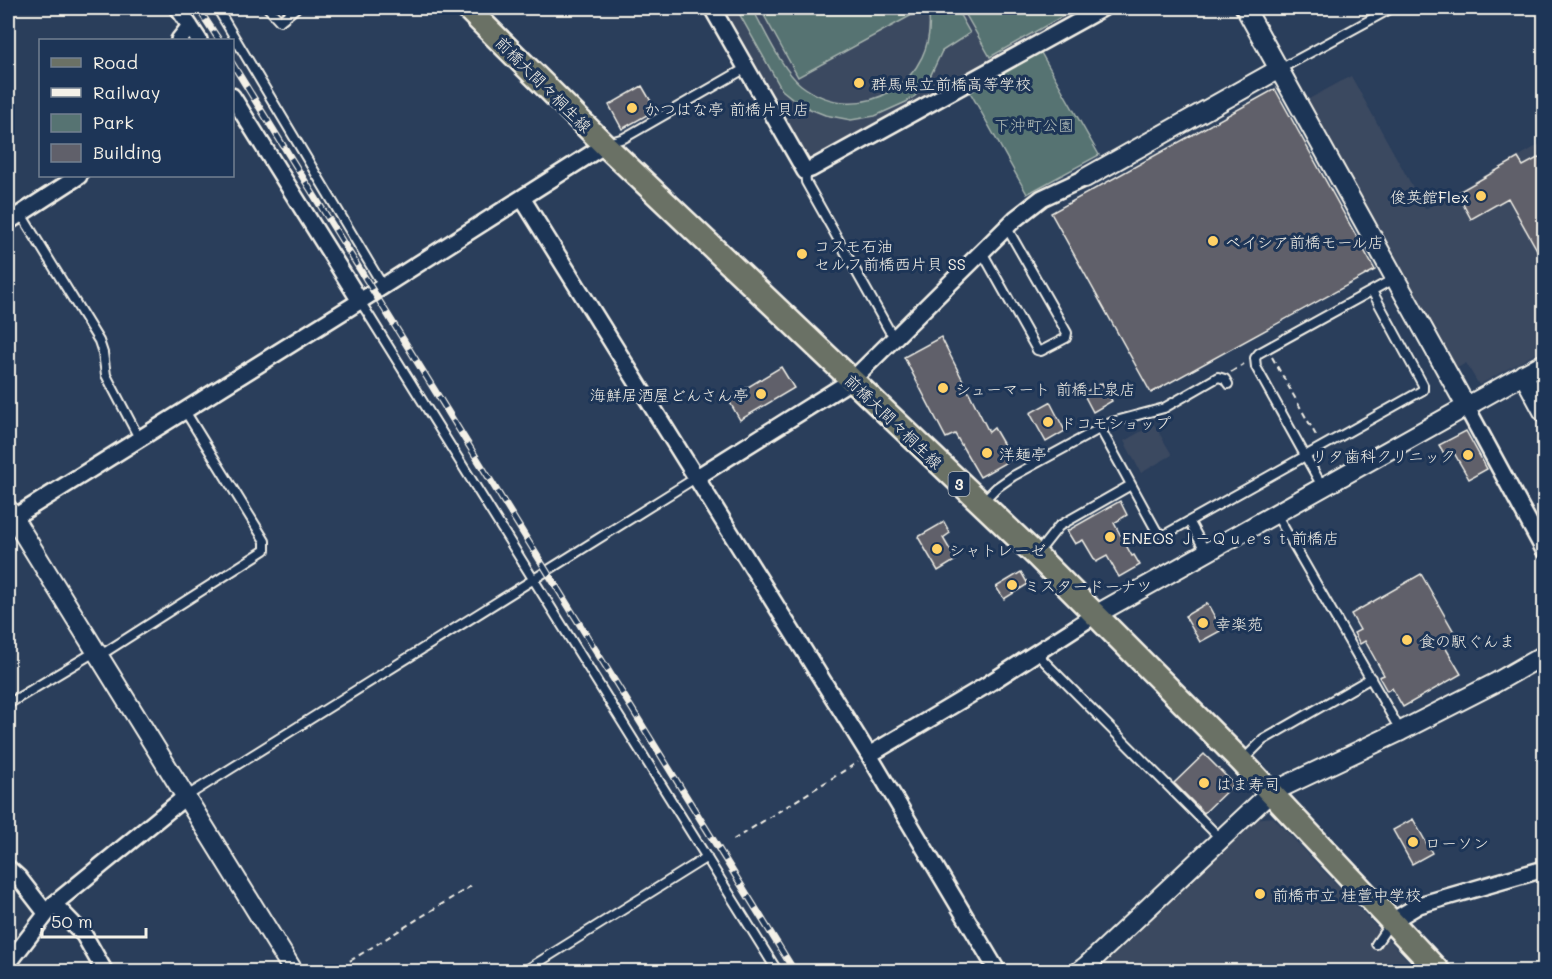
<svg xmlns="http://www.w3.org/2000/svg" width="1552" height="979" font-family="Mali,'Klee One',sans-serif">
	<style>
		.built { fill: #3a4860 }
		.green { fill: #567372; stroke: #a5b2ad; stroke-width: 1.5 }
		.building { fill: #60606a; stroke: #f4f1e8; stroke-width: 1.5 }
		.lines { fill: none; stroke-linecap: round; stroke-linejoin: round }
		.service-casing { stroke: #f4f1e8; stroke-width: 12 }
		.minor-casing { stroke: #f4f1e8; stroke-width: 20 }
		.tertiary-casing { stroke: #f4f1e8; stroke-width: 22 }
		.primary-casing { stroke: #f4f1e8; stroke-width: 27 }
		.path { stroke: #f4f1e8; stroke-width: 2; stroke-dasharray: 6 4.5; stroke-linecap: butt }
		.service { stroke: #1d3557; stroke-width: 8 }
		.minor { stroke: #1d3557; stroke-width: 15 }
		.tertiary { stroke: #1d3557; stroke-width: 18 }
		.primary { stroke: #6b7165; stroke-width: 22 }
		.rail-casing { stroke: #f4f1e8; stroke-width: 7 }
		.rail { stroke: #1d3557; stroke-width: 4.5; stroke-dasharray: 14; stroke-linecap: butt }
		.poi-dot { fill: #ffd166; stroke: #1d3557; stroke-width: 2 }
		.labels { text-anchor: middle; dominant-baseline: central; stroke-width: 6; stroke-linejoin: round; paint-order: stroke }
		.shield { fill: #1d3557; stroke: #b4b9bc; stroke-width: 1.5 }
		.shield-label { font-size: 15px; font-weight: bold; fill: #f4f1e8 }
		.poi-label { font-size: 16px; fill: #f4f1e8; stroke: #1d3557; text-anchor: start }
		.street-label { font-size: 16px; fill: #f4f1e8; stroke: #1d3557 }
		.park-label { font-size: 16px; fill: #b5bfb9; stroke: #1d3557 }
	</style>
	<rect width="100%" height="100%" fill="#2a3e5b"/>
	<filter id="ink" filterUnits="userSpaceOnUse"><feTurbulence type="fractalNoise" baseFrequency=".0167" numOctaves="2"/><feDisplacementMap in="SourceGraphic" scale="12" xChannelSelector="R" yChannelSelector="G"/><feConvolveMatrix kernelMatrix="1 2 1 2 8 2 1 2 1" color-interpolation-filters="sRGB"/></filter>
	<g filter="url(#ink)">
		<path class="built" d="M724,8H1090L812,161L808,159Z
			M1351,76L1425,209L1544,142V349L1479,385L1466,363L1456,369L1307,100Z
			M1154,424L1172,455L1141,473L1124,441Z
			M1273,817L1418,971L1098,972L1096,968L1253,819Z"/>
		<path class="green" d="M736,8H752C764,29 782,70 801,85C860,130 941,81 928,8H956L970,33L942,51L929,79L915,96L906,102L875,116L851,120L825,115L810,109L797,102L782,90Z
			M760,8H922L923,9L798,77Z
			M962,8H1077L990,57Z
			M1040,51L1099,155L1027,194L970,92Z"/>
		<path class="building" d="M642,86L656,110L622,129L609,105Z
			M1275,89L1375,270L1151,393L1051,213Z
			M1545,154V264L1508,198L1471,219L1457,193L1518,158L1523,166Z
			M941,337L989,432L994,428L1012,459L980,477L955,434L946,438L904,357Z
			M781,367L794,388L740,420L728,399Z
			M1102,383L1112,401L1093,412L1083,393Z
			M1050,402L1065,431L1046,442L1030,413Z
			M1466,431L1487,469L1469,479L1454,453L1446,457L1439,445Z
			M1120,501L1127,515L1114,523L1132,556L1134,555L1140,565L1119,577L1107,556L1096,562L1083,540L1075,544L1067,531Z
			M944,522L950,533L943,538L956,560L938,571L918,537Z
			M1021,572L1028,584L1004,599L996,587Z
			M1421,574L1458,639L1445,647L1461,674L1403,707L1392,688L1387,691L1379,677L1384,675L1365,641L1360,644L1354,633L1360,630L1351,614Z
			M1207,603L1222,630L1200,642L1185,616Z
			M1204,754L1234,784L1204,813L1174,783Z
			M1413,819L1432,853L1412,864L1393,830Z"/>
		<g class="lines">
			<g class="service-casing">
				<path id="service" d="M217,8L383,286
					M268,8L280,21L296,8
					M1280,69L1392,8
					M608,143L624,138L746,68
					M805,171L806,182L889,330L896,337
					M21,214L99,341L103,353L106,375L139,438
					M982,252L1037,350L1041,351L1066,338L1067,333L1007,228
					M360,301L778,972
					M1100,428L1156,530L1161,534H1166L1423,390V385L1372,291
					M1322,486L1256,367L1255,358L1259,353L1395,278
					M983,501L996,488L1013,476L1112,422L1164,408L1218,377L1225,379L1228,384
					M1276,514L1400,730
					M1189,521L1206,552
					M1037,554L1059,526L1131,485
					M1036,653L1220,838
					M8,704L88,656L107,651L265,550V541L185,411
					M1244,759L1263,740L1371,678
					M187,796L697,477
					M1376,944L1391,922
					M523,972L707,857"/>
			</g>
			<g class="minor-casing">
				<path id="minor" d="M178,8L199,40
					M712,8L805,171L811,169L1103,8
					M179,40L190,26
					M232,96L360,301
					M522,198L869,755L998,972
					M8,222L79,176
					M1466,406L1544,550
					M697,477L852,380L1015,219L1042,198L1085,178
					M8,521L360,301L605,145
					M869,755L985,686L1095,615
					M8,868L19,878L46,913
					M54,904L84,935L105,972
					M1392,921L1419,905L1544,869
					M8,964L54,904L185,797"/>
			</g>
			<g class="tertiary-casing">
				<path id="tertiary" d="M1245,8L1466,406
					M1085,178L1279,69
					M1523,374L1544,413
					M8,509L294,972
					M1095,615L1544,363
					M1078,972L1086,966L1270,793L1401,731L1495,683L1544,655"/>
			</g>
			<g class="primary-casing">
				<path id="primary" d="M467,8L605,145L1036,555L1241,761L1439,972"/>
			</g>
			<path class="path" d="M1272,357L1318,439
				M1231,372L1244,364
				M733,840L858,762
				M332,972L471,886"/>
			<use href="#service" class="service"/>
			<use href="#minor" class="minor"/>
			<use href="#tertiary" class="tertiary"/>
			<use href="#primary" class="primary"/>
			<g class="rail-casing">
				<path id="rail" d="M198,8L219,40
					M232,63L795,972"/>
			</g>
			<use href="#rail" class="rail"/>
		</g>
	</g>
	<g class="poi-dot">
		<circle cx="859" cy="83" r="6"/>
		<circle cx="632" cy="108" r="6"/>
		<circle cx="1481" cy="196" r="6"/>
		<circle cx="1213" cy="241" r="6"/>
		<circle cx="802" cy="254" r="6"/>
		<circle cx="943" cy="388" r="6"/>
		<circle cx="761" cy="394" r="6"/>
		<circle cx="1048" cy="422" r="6"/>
		<circle cx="987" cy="453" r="6"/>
		<circle cx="1468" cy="455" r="6"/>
		<circle cx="1110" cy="537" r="6"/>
		<circle cx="937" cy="549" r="6"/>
		<circle cx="1012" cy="585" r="6"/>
		<circle cx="1203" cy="623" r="6"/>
		<circle cx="1407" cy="640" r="6"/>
		<circle cx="1204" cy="783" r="6"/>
		<circle cx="1413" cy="842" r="6"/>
		<circle cx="1260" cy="894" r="6"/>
	</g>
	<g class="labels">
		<rect class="shield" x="948.5" y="472" width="21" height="24" rx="4.5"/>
		<g class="shield-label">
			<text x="959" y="484">3</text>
		</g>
		<g class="poi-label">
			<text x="871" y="83">群馬県立前橋高等学校</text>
			<text x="644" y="108">かつはな亭 前橋片貝店</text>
			<text x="1469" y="196" text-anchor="end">俊英館Flex</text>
			<text x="1225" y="241">ベイシア前橋モール店</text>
			<text x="814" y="245">コスモ石油<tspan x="814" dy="18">セルフ前橋西片貝 SS</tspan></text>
			<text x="955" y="388">シューマート 前橋上泉店</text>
			<text x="749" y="394" text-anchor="end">海鮮居酒屋どんさん亭</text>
			<text x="1060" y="422">ドコモショップ</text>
			<text x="999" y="453">洋麺亭</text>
			<text x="1456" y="455" text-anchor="end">リタ歯科クリニック</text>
			<text x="1122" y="537">ENEOS Ｊ－Ｑｕｅｓｔ前橋店</text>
			<text x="949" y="549">シャトレーゼ</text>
			<text x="1024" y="585">ミスタードーナツ</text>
			<text x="1215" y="623">幸楽苑</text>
			<text x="1419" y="640">食の駅ぐんま</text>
			<text x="1216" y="783">はま寿司</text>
			<text x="1425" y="842">ローソン</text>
			<text x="1272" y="894">前橋市立 桂萱中学校</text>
		</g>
		<g class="street-label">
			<text transform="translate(544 84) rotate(45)">前橋大間々桐生線</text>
			<text transform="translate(894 421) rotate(44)">前橋大間々桐生線</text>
		</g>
		<g class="park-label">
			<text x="1034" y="124">下沖町公園</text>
		</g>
	</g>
	<rect width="1552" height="979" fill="none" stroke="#1d3557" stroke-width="30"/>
	<rect x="15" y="15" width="1522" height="949" fill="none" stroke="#f4f1e8" stroke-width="2" filter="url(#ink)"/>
	<rect x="39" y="39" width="195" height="138" fill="#1d3557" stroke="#738091" stroke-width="1.5"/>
	<rect x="51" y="58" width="30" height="9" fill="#6b7165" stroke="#738091" stroke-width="1.5"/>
	<text x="93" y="69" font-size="18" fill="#f4f1e8">Road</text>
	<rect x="51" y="88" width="30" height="9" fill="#f4f1e8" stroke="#738091" stroke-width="1.5"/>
	<text x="93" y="99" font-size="18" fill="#f4f1e8">Railway</text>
	<rect x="51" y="114" width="30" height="18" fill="#567372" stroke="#738091" stroke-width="1.5"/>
	<text x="93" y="129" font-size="18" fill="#f4f1e8">Park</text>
	<rect x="51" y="144" width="30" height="18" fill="#60606a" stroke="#738091" stroke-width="1.5"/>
	<text x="93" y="159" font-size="18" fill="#f4f1e8">Building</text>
	<path d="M42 928v9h104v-9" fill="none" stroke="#f4f1e8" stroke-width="3"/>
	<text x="51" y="928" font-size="18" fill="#f4f1e8" stroke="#1d3557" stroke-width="4.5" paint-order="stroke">50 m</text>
</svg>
